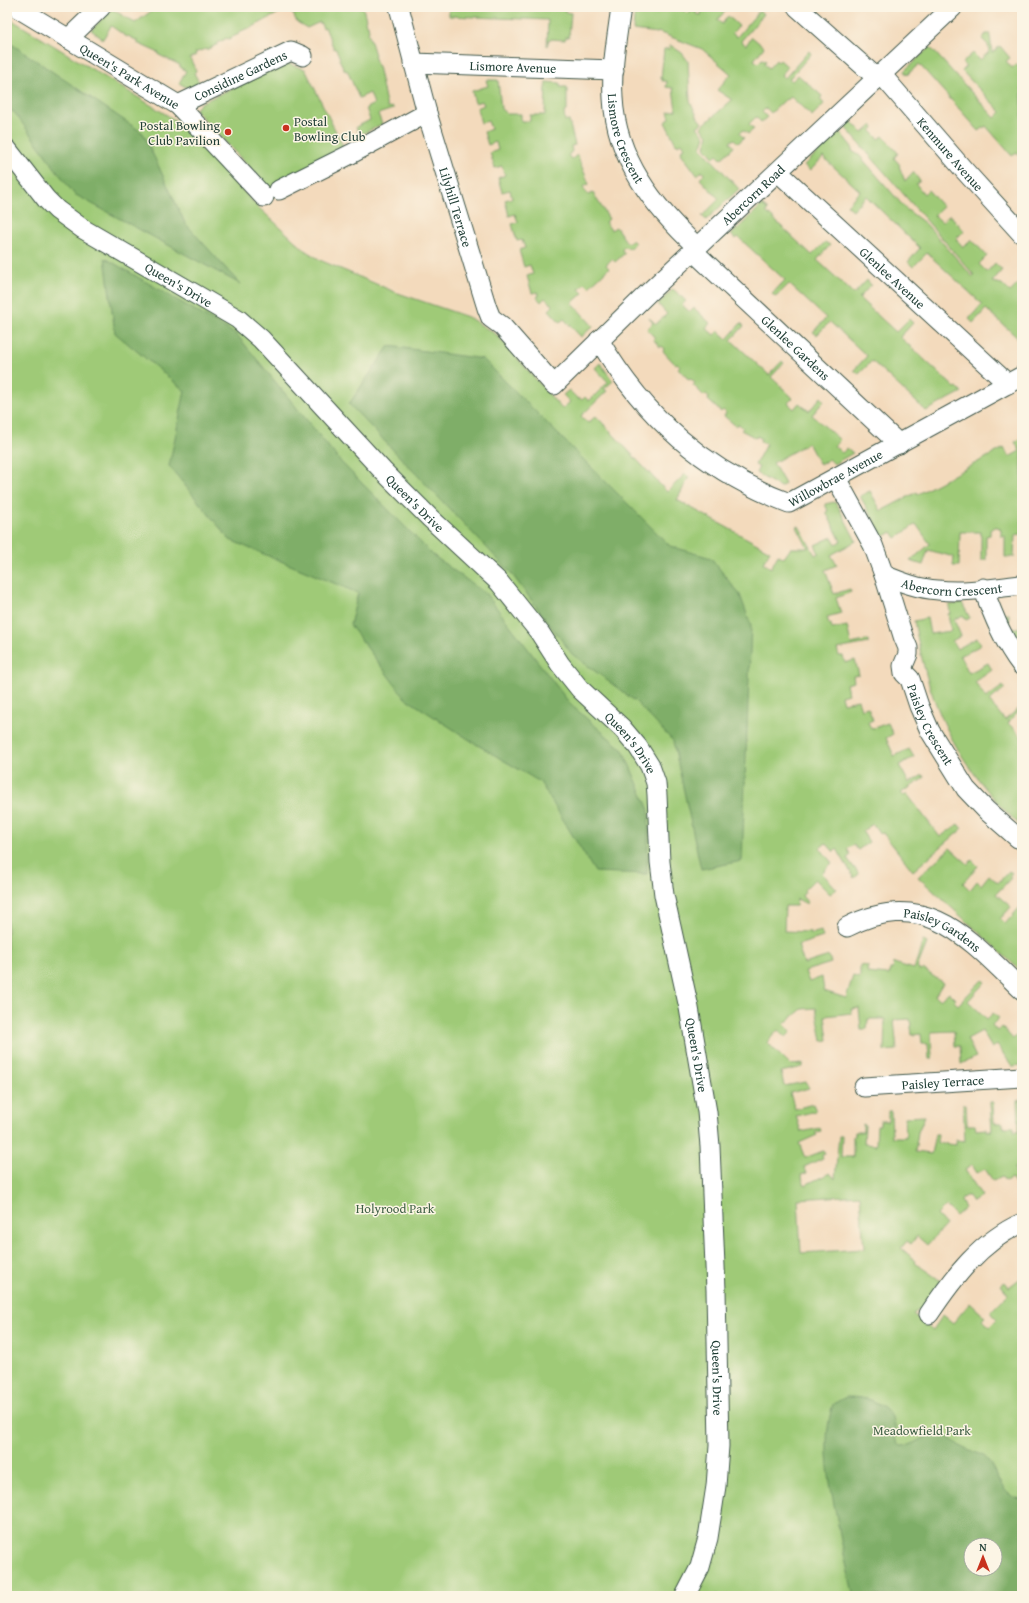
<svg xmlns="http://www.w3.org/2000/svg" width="1029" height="1603" font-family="'Gentium Book Plus',serif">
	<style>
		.green { fill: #9fca77; stroke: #5f8456; fill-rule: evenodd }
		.forest { fill: #7fae68; stroke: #4f764e; fill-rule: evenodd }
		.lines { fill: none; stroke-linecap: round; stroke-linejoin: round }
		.minor-casing { stroke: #3f5548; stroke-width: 21 }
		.minor { stroke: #fff; stroke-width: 19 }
		.poi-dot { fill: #c8321e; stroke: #fcf5e5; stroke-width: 1.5 }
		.labels { text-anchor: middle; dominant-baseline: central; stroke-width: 3; stroke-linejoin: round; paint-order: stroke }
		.street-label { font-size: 13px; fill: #1f3d34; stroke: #fcf5e5 }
		.poi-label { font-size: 13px; fill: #1f3d34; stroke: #fcf5e5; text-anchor: start }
		.park-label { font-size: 13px; fill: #3f6045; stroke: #fcf5e5 }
	</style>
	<rect width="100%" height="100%" fill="#fcf5e5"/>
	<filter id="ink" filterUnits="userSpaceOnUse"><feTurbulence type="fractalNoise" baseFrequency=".025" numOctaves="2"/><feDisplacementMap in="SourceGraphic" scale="8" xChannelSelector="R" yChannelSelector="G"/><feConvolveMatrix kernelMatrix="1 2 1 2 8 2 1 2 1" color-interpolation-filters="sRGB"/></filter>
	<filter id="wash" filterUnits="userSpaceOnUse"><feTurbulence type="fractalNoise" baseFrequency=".012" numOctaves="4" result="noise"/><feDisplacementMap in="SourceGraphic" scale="16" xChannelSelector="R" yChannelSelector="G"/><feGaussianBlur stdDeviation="0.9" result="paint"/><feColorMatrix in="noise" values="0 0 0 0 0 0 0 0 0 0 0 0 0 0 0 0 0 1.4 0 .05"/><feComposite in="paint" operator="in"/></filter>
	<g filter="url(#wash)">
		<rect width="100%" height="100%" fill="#f3dabc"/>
		<path class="green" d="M157,7H362L363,8L366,19L365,20L366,25H368L369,31L368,32L375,55H374L377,66H378L387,108L393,107V109L378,114L382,124L360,135L356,127L370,120L366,108L374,104L370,93L359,98L347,70L345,71L339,59L340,58L336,49H334L325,27L323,28L320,22L307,28L297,22L292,12H290L288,8L249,29L248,28L239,32V34L228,39L227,38L217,43L218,44L206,50L205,49L195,53L196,55L190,58L196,71L194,73L200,84L189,89L179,83L186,71L180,67V65L159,55V53L137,43L138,41L128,36L127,37L111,26L103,39L91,30L112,9L135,23Z
			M449,7H572L571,9L565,8V12L571,13L569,37H566L565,40L549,39L547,46L548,20L449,16Z
			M635,7H656V9L662,10V7L670,9V7H686L685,12L690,13L692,7H697L696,14L701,15L702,7L720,9L721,7H729L717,20L722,24L728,16L739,26L732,33L737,37L759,11L764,14L741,41L746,45L752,37L764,47L754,60L758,63L762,59L766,61L764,64L769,68L776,60L778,62L780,60L788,67L781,75L785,78L809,51L811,54L789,79L792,81L798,75L822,96L820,99L824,104L812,116L791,97L787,100L786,99L771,113L766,108L762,112L767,117L761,122L756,117L749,124L754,129L748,134L743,130L739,133L744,138L738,143L734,139L730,142L734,147L721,159L717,155L714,158L705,147L708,135L701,127L732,100L717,90L731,74L702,49L658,32V33L633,30Z
			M7,17L180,123L258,207L306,251L322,261L395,292L468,317L497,335L562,409L570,402L563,395L569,390L578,399L580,398L582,400L585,397L589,401L608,382L595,368L600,363L613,381L604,389L607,391L581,416L588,423L596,416L667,492L685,474L689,477L677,500L770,551L763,563L771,568L778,555L784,558L791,548H808L797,527L799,526L815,555L819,553L815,545L832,537L836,544L841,541L826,512L828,511L825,504L834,502L837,504L856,541L831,555L837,565L825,570L834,594L850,589L851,592L836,598L841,613L827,617L829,624H831L832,629L847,626L851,644L869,640V643L837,649L839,656H843L845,663L855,660L859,675L853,676L854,682L846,684L848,694L841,696L843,703L858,700L861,709L868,707L873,720L868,722L871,729L888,723L893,734L886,738L894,756L909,749L914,757L899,765L909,783L923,775L924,778L901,793L904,796L907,794L940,837L958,824L962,829L913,871L883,833L880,834L873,824L862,831L869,842L858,850L854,845L847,849L851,855L847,858L859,874L854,878L837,849L834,852L826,843L820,848L832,863L822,873L837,889L830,894L815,879L804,890L805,892L802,896L808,903L807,904L797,899L796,906H785L784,931L811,932V934L821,931L823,937L798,945L804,964L829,956L831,963L805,971L809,982L822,977L824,991L846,998L853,976L860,978V965L868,966L867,973L889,975L890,969H893L894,963L914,969L923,941L927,943L917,968L921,971L923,969L943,983L935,996L940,1000L949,992L956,999L954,1001L958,1005L982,980L985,982L968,1001L987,1019L993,1013L999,1018L992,1025L997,1031L1002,1027L1013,1039L1022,1030V1065L1012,1066L997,1045L992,1048L982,1031L967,1039L976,1057L961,1064L960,1046H955L954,1031L931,1032L932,1059H929L928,1044H922L921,1034L912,1035L910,1019L894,1020L897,1050L884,1051L885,1019H868L867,1029H861L859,1008L851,1009L852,1013L825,1016L828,1040L822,1041L816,1008L802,1009L784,1024L791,1032L786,1037L778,1030L767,1042L790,1065L803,1064V1067L781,1072L784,1086L806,1082L809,1088L790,1093L795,1109L813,1104L816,1111L796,1116L801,1132L820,1128L821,1131L815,1132L817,1135L799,1143L805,1158L823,1151L825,1154L822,1155L823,1158L804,1167L807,1173L801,1175L805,1185L830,1173L835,1179L839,1136H842L841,1157H853V1136H855V1132H863V1124L865,1125L864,1144L876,1145L877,1125H880V1121H888V1111H891L892,1137H906L905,1117L925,1116L918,1132L915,1152L931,1154L935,1134H938L937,1143L956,1145V1140L965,1141L963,1104H966L967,1125H975L976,1130L986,1129V1131H992L990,1102H993L994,1123H1003V1127H1014V1131H1019L1018,1101L1021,1100L1022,1169L1021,1166L1014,1168L1022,1196L1012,1178L1005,1181L1002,1177L993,1181L985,1169L977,1173L972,1165L965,1170L982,1196L973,1202L969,1196H965L962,1199L961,1201L965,1208L956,1216L946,1206L937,1215L946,1225L927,1245L917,1236L911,1244L907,1241L901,1248L916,1261L915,1263L941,1281L922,1308L913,1314L933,1330L943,1315L953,1323L970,1303L985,1317L982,1320L989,1327L997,1319L990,1312L1008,1294L1001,1285L1005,1282L1009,1287L1022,1277V1596H7ZM860,1195L864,1249L801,1253L798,1199ZM971,1545H995V1569H971Z
			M986,34H990L992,53L1000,46L1010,58L1006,61L1012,68L1016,64L1022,71V158L1017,152L1012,156L986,126L979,131L919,64L907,75L904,71L930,47L995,118L1001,112L962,71L966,67L962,63L973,53L980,60L989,52L988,45L982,39Z
			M670,45L682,53L688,61L690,101L698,118L702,123L697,127L705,136L701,148L739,189L706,220L702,216L719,199L700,179L704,174L702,171L697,175L681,153L682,152L681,150L685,148L682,143L678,145L677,143L676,144L665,122L670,118L668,112L676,110L673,88L666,87L667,81H662L663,79H661L664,49H669Z
			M285,63L305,69L345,150L269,188L195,110L201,103Z
			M486,80H498L501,109L507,114H521V121H530V115H545L546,82L560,83V87H567V111L564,112L565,121H569L575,145L571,146L572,151L568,156L572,159L577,155L589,184L583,187L588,195L593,193L609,219L605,222L611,230L616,227L627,243L632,240L635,243L631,248L623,247L622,251L625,253L615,262L612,259L606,265L609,268L589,287L585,283L579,289L583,293L572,303L593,326L581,337L564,319L560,322L549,310L553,306L545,298L541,302L537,297L539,296L538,292L532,293L527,276L533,274L530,265L524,267L519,250L525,248L522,240L517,241L512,224L518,222L515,214L509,216L505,200L512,198L510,190L502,192L498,178L505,175L502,166L495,168L490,153L498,150L496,142L488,145L484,132L491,129L488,121L481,123L477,108L484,105L482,101L475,103L472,91L488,86Z
			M851,121L863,133L872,125L874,128L871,131L879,139L883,136L898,153L894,158L900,165L899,166L905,181L913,172L920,181L916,184L924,194L928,190L943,207L934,215L942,222L950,215L964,231L956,239L963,247L972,240L987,256L979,264L987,272L995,263L1002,270L992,282L1002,284L1010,292L1018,284L1022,288V342L986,309L973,323L969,319L982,304L927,253L913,267L908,262L920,248L866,196L853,210L847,205L860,191L823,157L810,171L804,165L840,132L852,147V151L859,155L906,209L926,224L973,277L974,275L845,127Z
			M762,205L768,210L766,212L812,255L825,242L830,245L817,260L854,294L867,280L871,285L859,298L896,332L909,319L913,323L900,337L955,388L957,387L962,392L926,411L872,361L859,374L854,370L867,356L830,322L817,335L813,332L826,318L789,284L776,297L772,294L785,280L738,237L736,239L731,235Z
			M673,289L686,301L682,305L690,312L694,308L710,323L706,328L714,335L718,331L727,339L741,323L744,326L731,340L769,375L782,361L784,363L771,377L793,398L788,403L794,409L799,403L809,411L821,397L824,401L812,415L840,440L834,446L842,453L847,448L853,453L834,464L829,459L820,465L808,443L773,463L785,484L780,487L756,473L759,467L755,465L766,444L760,441L761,438L757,436L756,438L741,430L743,428L739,424L736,426L724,416L726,413L723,410L721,412L708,400L709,397L706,394L704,396L693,385L695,383L691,379L689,380L678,368L680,366L677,363L675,364L663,351L664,349L662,346L660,347L653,339L655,338L647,329L653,323L649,318L656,324L667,314L658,304Z
			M1022,438V534L1015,535L1014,557H1005V536H1001V530L998,527H994L990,530V535L986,536V560H981V532H960L959,566H953L954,557L928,550L923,565L910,561L930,544L916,524L896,538L892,532L883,537L860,496L870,491L881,511L917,492L918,494L1004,448L1009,457L1020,451L1015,442Z
			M962,603L970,618L966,620L963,615L954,620L961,636L952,641L957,649L977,638L981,645L960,656L969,673L988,663L992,670L975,682L986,698L1003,686L1005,688L989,701L1005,720L1021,707L1022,708L1008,723L1022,737V827C986,794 956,754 938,709C926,681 920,651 914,621L927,618L930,634L951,631L948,614H950L949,605Z
			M1020,610H1022V653L1000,614H1009V628H1020Z
			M950,848L968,864L972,860L978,866L963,883L970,890L977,881L981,885L989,875L998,883L1009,871L1012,873L1009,876L1011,878L996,894L1011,907L1000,919L1005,924L1022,905V910L1019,914L1022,917V972L918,877Z"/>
		<path class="forest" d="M7,41L143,133L185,223L240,284L74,194L14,112L7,109Z
			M105,258L237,335L341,462L434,556L486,594L571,705L623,750L649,810L647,874L595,872L540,782L476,744L405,698L350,625L358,593L230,540L169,466L185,391L115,333Z
			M389,346L483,359L670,546L711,558L740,595L751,625L742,861L701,869L673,741L635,701L572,654L511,573L349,404Z
			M846,1397C867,1397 890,1402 895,1426C896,1433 893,1442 900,1446C918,1447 926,1431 942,1432C950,1438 960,1448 970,1451C975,1453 981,1453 985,1457C998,1470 999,1497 1022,1499V1596H854C847,1571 842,1545 837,1519C829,1480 821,1443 833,1404ZM971,1545H995V1569H971Z"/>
	</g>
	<g filter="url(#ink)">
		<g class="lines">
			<g class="minor-casing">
				<g id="minor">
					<path id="s1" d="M16,7L178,105L264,197"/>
					<path id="s2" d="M399,7L427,113L487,308L491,318L502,326L554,385L648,293L953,7"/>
					<path id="s3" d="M621,7C617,37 611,68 613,98C616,159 654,207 697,247"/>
					<path d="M797,7L877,78"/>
					<path d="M68,39L101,7"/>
					<path id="s4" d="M413,63L614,70"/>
					<path id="s5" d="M881,74L964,170L1022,234"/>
					<path id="s6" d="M178,105L291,51L303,56"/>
					<path id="s7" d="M7,149L46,199L57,210L83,229L238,319L261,339L383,471L430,518L499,582L540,633L560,664L580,689L622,728L638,747L650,766L656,783L657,795L660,862L664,895L689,1008L707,1112L710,1146L716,1290L719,1446L716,1486L708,1538L700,1567L685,1596"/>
					<path id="s8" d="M778,172L1008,384"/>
					<path d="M279,190L351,154L427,113"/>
					<path id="s9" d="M693,251L899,444"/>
					<path id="s10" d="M599,340C645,418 705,471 789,503L1022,376"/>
					<path id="s11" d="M836,478L873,545L884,575L903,636L908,648V654L903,666L904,673L910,679L919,706L930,731L966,789L987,811L1018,838L1022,839"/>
					<path id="s12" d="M884,575C901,582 919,589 938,590C965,593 994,588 1022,585"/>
					<path d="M983,588C993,615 1004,643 1022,666"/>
					<path id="s13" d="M847,927C926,886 969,939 1022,990"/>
					<path id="s14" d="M864,1087L1022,1077"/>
					<path d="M929,1314C953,1278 981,1241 1022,1223"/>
				</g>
			</g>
			<use href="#minor" class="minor"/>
		</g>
	</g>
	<g class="poi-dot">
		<circle cx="286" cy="128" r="4"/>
		<circle cx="228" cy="132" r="4"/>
	</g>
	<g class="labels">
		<g class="street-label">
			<text stroke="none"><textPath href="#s4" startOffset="100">Lismore Avenue</textPath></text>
			<text stroke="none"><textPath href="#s6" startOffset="69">Considine Gardens</textPath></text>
			<text stroke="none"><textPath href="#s1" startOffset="133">Queen's Park Avenue</textPath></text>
			<text stroke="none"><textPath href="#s3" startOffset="134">Lismore Crescent</textPath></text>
			<text stroke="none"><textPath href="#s5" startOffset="106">Kenmure Avenue</textPath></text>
			<text stroke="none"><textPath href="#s2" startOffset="692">Abercorn Road</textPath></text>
			<text stroke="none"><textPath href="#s2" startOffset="208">Lilyhill Terrace</textPath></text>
			<text stroke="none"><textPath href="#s8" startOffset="156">Glenlee Avenue</textPath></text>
			<text stroke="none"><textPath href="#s7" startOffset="222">Queen's Drive</textPath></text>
			<text stroke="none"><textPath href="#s9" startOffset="141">Glenlee Gardens</textPath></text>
			<text stroke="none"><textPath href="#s10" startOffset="308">Willowbrae Avenue</textPath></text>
			<text stroke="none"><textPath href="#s7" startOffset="546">Queen's Drive</textPath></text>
			<text stroke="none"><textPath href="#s12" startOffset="70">Abercorn Crescent</textPath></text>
			<text stroke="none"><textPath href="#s11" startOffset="270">Paisley Crescent</textPath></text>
			<text stroke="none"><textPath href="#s7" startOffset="870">Queen's Drive</textPath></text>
			<text stroke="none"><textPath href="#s13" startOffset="102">Paisley Gardens</textPath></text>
			<text stroke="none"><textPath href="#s7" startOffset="1194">Queen's Drive</textPath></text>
			<text stroke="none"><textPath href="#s14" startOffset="79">Paisley Terrace</textPath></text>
			<text stroke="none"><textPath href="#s7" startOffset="1518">Queen's Drive</textPath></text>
		</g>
		<g class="poi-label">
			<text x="294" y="121">Postal<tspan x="294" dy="15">Bowling Club</tspan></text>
			<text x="220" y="125" text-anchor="end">Postal Bowling<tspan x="220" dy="15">Club Pavilion</tspan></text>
		</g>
		<g class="park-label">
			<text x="395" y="1208">Holyrood Park</text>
			<text x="922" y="1430">Meadowfield Park</text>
		</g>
	</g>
	<rect width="1029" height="1603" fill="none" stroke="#fcf5e5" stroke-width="24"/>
	<g transform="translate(983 1557)"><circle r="19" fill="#fcf5e5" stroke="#a4ab9e"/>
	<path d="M0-3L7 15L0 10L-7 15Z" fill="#c8321e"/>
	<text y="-6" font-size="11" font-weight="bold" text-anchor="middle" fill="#1f3d34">N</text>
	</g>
</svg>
